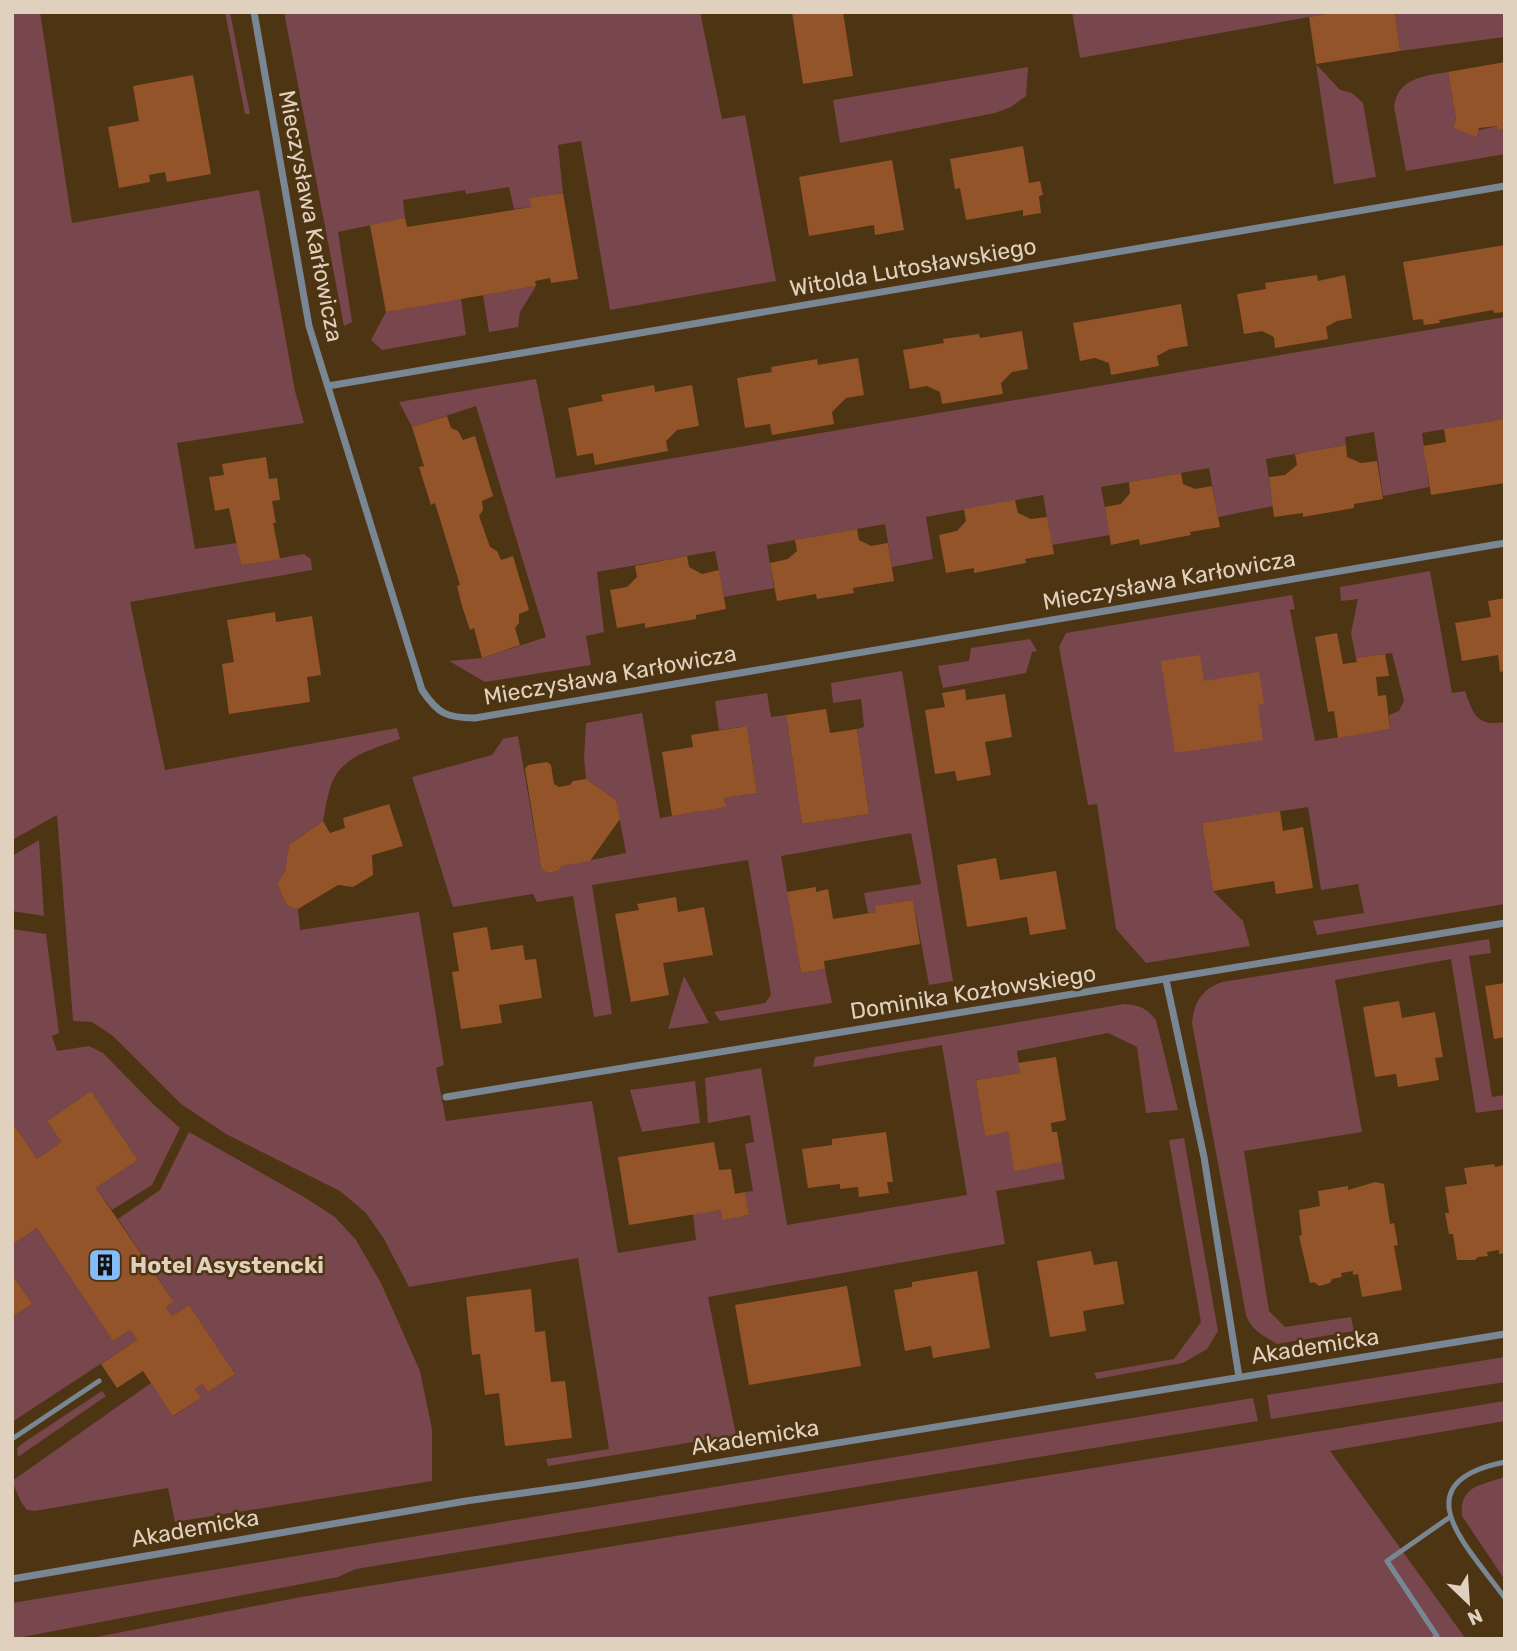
<svg xmlns="http://www.w3.org/2000/svg" width="1517" height="1651" font-family="Rubik,sans-serif">
	<style>
		.green { fill: #78464d }
		.building { fill: #94542a }
		.lines { fill: none; stroke-linecap: round; stroke-linejoin: round }
		.lane { stroke: #798694; stroke-width: 5 }
		.street { stroke: #798694; stroke-width: 7 }
		.labels { text-anchor: middle; dominant-baseline: central; stroke-width: 5; stroke-linejoin: round; paint-order: stroke }
		.street-label { font-size: 23px; fill: #e0d1bf; stroke: #4d3412 }
		.poi-label { font-size: 23px; font-weight: bold; fill: #e0d1bf; stroke: #4d3412; text-anchor: start }
	</style>
	<rect width="100%" height="100%" fill="#4d3412"/>
	<path class="green" d="M12,12H40L72,223L259,190L295,391L304,423L177,443L195,549L237,543L241,565L304,554L311,559L312,570L130,602L165,770L397,728L400,739C377,748 347,754 334,778C328,790 326,807 323,821L289,845L285,871L277,884L287,906L298,909L300,930L419,912L444,1065L436,1068L446,1121L592,1101L618,1253L696,1240L693,1214L721,1210L722,1219L749,1215L745,1192L753,1191L745,1144L754,1142L750,1115L708,1123L705,1078L761,1068L787,1225L967,1195L942,1045L813,1067L815,1057L1124,1004C1139,1005 1147,1008 1156,1020L1178,1110L1146,1113L1137,1047L1108,1033L1017,1051L1020,1073L976,1080L985,1135L1008,1132L1015,1170L1062,1162L1065,1179L996,1191L1005,1244L708,1297L736,1435L548,1466L546,1459L609,1449L578,1258L409,1287L384,1239L366,1213L340,1191L226,1134L181,1104L113,1036L92,1022L73,1021L57,815L12,840Z
		M225,12H230L250,114H245Z
		M284,12H700L722,119L745,115L776,281L610,310L581,141L558,145L563,193L530,198L531,207L514,209L509,187L466,194L465,190L403,200L405,218L338,232L352,322L344,326Z
		M1072,12H1337L1080,58Z
		M1395,12H1505V37L1400,51Z
		M1316,64L1340,90L1352,93L1363,103L1376,177L1334,184Z
		M1028,67L1026,96L1011,107L995,113L840,143L833,100Z
		M1448,72L1456,119L1453,128L1467,133L1497,126L1499,130L1505,129V154L1406,171L1394,107C1398,78 1423,76 1448,72Z
		M536,286L520,312L518,327L489,332L483,295Z
		M461,298L466,335L382,350L371,340L386,312Z
		M1505,317V419L1422,433L1429,487L1383,496L1374,432L1345,437L1346,445L1266,459L1273,506L1218,517L1209,468L1101,487L1110,535L1052,545L1043,495L926,517L933,559L892,567L885,524L767,545L774,588L724,597L715,551L597,572L604,632L586,636L591,665L485,682L449,661L482,658L546,637L476,406L412,427L399,402L536,379L556,478Z
		M1430,571L1452,693L1465,691C1473,714 1477,727 1505,722V904L1317,935L1313,921L1364,913L1358,884L1321,890L1308,807L1202,823L1213,891L1243,921L1250,946L1146,963L1116,929L1097,804L1088,805L1059,647L1066,633L1292,595L1295,609L1290,610L1315,741L1390,729L1389,715L1399,711L1404,701L1392,653L1356,658L1351,633L1358,599L1341,601L1340,587Z
		M1030,639L1037,651L1032,652L1026,673L943,688L938,666L969,661L971,648Z
		M902,671L953,981L929,985L913,900L876,906V912L868,913L864,893L921,884L911,833L781,856L801,973L825,969L832,1003L720,1021L714,1012L765,1003L771,995L748,860L592,885L612,1014L594,1017L573,896L537,902L533,894L453,907L412,777L492,755L503,739L518,736L541,868L547,873L558,871L562,866L626,853L616,800L586,779L584,758L586,723L642,713L660,818L725,807L724,798L757,793L747,726L719,730L715,701L767,693L771,717L786,715L802,824L869,814L857,729L864,727L861,699L833,703L831,683Z
		M39,840L44,916L12,911V856Z
		M12,929L46,934L59,1033L52,1036L57,1051L89,1046L103,1053L153,1104L180,1128L152,1185L112,1210L96,1188L138,1160L91,1091L47,1121L61,1142L37,1159L12,1122Z
		M1489,939L1491,953L1469,956L1492,1097L1505,1095V1109L1476,1113L1451,959L1335,980L1362,1132L1244,1151L1269,1311L1285,1327L1351,1317L1354,1331L1277,1344C1264,1336 1251,1330 1246,1315L1192,1023C1194,1002 1202,989 1222,982Z
		M684,976L709,1023L668,1029Z
		M695,1081L700,1123L642,1132L630,1090Z
		M189,1132L304,1197L335,1217L356,1240L381,1283L420,1371L432,1429V1481L175,1522L168,1488L35,1511L27,1510L21,1502L12,1481L151,1383L174,1416L201,1398L195,1389L202,1384L208,1392L235,1374L189,1305L172,1316L166,1307L174,1302L118,1219L160,1190Z
		M1184,1138L1218,1331L1207,1349L1183,1363L1097,1379L1094,1373L1174,1359L1201,1322L1169,1140Z
		M37,1228L113,1341L130,1330L137,1340L12,1422V1317L32,1304L12,1274V1245Z
		M1505,1357V1382L1271,1419L1267,1395Z
		M102,1391L106,1396L18,1457L17,1448L23,1443Z
		M1253,1398L1258,1421L356,1569L338,1577L12,1639V1603Z
		M1505,1401V1421L1330,1451L1466,1639H86L301,1597Z
		M1505,1477V1580L1462,1516C1459,1486 1481,1485 1505,1477Z"/>
	<path class="building" d="M792,12H843L853,76L803,84Z
		M1337,12H1395L1400,51L1316,64L1309,17Z
		M1505,62V129L1498,130L1497,126L1479,128L1476,137L1453,128L1456,119L1448,72Z
		M193,75L211,174L167,182L165,172L149,175L150,182L119,188L108,127L139,121L133,86Z
		M1023,146L1029,183L1040,181L1043,195L1039,196L1041,213L1023,216V210L966,220L960,188L955,189L950,159Z
		M892,160L904,230L875,235L874,225L809,236L799,177Z
		M563,193L578,279L551,283L550,278L535,281L536,286L386,312L370,225L405,218L407,227L470,217L531,207L529,198Z
		M1505,245V312L1494,313L1493,310L1439,320L1440,323L1424,325L1423,319L1413,320L1403,262Z
		M1317,275L1318,281L1345,275L1352,318L1337,321L1326,327L1328,339L1275,348L1274,337L1262,331L1244,334L1237,294L1266,289L1265,283Z
		M1181,304L1188,346L1170,349L1157,356L1159,366L1111,375L1109,363L1095,358L1080,361L1073,323Z
		M1022,331L1028,369L1012,372L1001,383L1003,394L942,404L940,392L927,386L910,389L903,350L944,343L943,339L979,334L980,338Z
		M858,358L864,395L846,398L832,412L834,424L772,435L770,424L745,428L737,378L772,372L771,367L817,359L818,365Z
		M654,385L655,392L692,385L699,426L677,430L666,441L668,451L595,465L593,453L577,456L568,408L603,401L601,395Z
		M447,416L451,428L458,431L463,440L475,436L493,496L482,501L483,510L479,516L490,547L497,551L501,560L513,556L529,610L519,614V623L515,628L520,645L482,658L474,628L470,630L462,606L457,586L460,585L435,503L431,505L419,467L424,466L412,427Z
		M1505,419V483L1431,495L1423,446L1446,442L1444,429Z
		M1346,445L1347,457L1361,463L1377,461L1383,499L1354,504V508L1303,517V513L1274,517L1269,477L1285,475L1297,465L1295,454Z
		M266,457L269,479L277,478L280,500L272,501L276,523H273L280,559L241,565L229,508L215,511L209,477L224,475L222,464Z
		M1181,473L1183,484L1195,489L1212,486L1220,527L1190,532L1191,535L1140,545L1139,539L1111,545L1105,507L1121,504L1130,493L1129,482Z
		M1015,500L1018,513L1031,519L1047,517L1054,554L1025,559L1026,563L974,573V568L946,573L939,535L957,531L966,521L964,509Z
		M857,529L859,540L871,546L888,543L894,581L853,588L854,593L817,599L816,594L777,601L770,563L788,559L797,551L795,540Z
		M687,556L689,567L702,574L719,570L726,609L696,615V619L645,628V623L617,628L610,590L627,587L637,577L635,566Z
		M1505,598V671L1500,672L1498,655L1462,661L1455,623L1491,617L1488,601Z
		M275,612L276,622L312,616L321,675L307,677L310,702L229,714L222,664L234,662L227,620Z
		M1337,633L1343,664L1357,662L1356,658L1385,654L1389,676L1376,677L1378,696L1386,695L1390,729L1338,738L1334,711L1328,712L1315,637Z
		M1200,655L1204,681L1259,672L1264,704L1258,705L1263,740L1175,753L1161,661Z
		M965,689L966,700L1005,694L1012,737L985,742L991,775L957,781L955,771L935,774L925,710L945,707L942,693Z
		M826,709L830,733L857,729L869,814L802,824L786,715Z
		M747,726L757,793L724,798L726,807L672,816L662,752L693,747L691,735Z
		M547,762L551,765L554,784L559,787L570,785L573,781L586,779L616,800L620,819L590,861L562,866L558,871L547,873L541,868L525,769L528,765Z
		M389,804L403,846L372,855L373,875L353,887L338,885L298,909L287,906L277,884L285,871L289,845L323,821L330,833L345,828L343,818Z
		M1280,811L1283,831L1303,827L1313,888L1276,894L1274,881L1213,891L1202,823Z
		M996,858L1000,880L1056,871L1066,929L1030,935L1027,917L967,927L957,865Z
		M816,887V892L828,889L833,919L876,912L875,906L913,900L920,944L824,961L825,969L801,973L787,892Z
		M676,897L678,912L704,907L713,955L663,963L669,995L631,1002L615,914L639,910L637,904Z
		M487,927L491,950L523,945L525,960L536,959L542,998L499,1005L502,1023L461,1029L452,972L459,971L453,933Z
		M1505,983V1037L1494,1039L1485,986Z
		M1399,1001L1402,1018L1435,1012L1443,1057L1435,1058L1439,1080L1398,1087L1396,1074L1375,1077L1363,1007Z
		M1056,1057L1066,1120L1051,1123L1052,1132H1057L1062,1162L1014,1171L1008,1132L985,1136L976,1080L1020,1073L1018,1063Z
		M91,1091L138,1160L96,1188L174,1302L166,1307L172,1316L189,1305L235,1374L208,1392L202,1384L195,1389L201,1398L173,1416L143,1371L117,1388L101,1364L137,1340L130,1330L113,1341L37,1228L12,1245V1122L37,1159L61,1142L47,1121Z
		M886,1132L893,1182H887L889,1193L859,1197L858,1187L840,1189V1184L808,1188L802,1149L832,1145V1139Z
		M714,1142L719,1170L731,1169L735,1194L745,1192L749,1215L722,1220L721,1210L629,1225L618,1157Z
		M1494,1164L1495,1167L1505,1165V1253L1499,1254V1250L1487,1252L1488,1256L1478,1257L1475,1260H1457L1453,1234H1449L1445,1213H1449L1445,1187L1467,1184L1464,1168Z
		M1375,1182L1384,1184L1390,1224L1394,1223L1398,1245L1394,1246L1402,1290L1362,1297L1358,1274L1353,1275V1271L1341,1273L1342,1277L1332,1279L1330,1283L1319,1286L1314,1282L1310,1283L1299,1236L1302,1235L1299,1210L1320,1206L1318,1191L1348,1186V1190Z
		M1091,1251L1094,1265L1117,1261L1124,1304L1083,1311L1086,1331L1050,1337L1037,1261Z
		M977,1271L990,1348L933,1358L931,1346L905,1351L894,1290L912,1287V1282Z
		M12,1274L32,1304L12,1317Z
		M847,1286L861,1366L749,1385L735,1305Z
		M531,1289L535,1332L545,1331L551,1382L565,1381L572,1438L505,1446L499,1393L485,1395L480,1354L472,1355L466,1297Z"/>
	<g class="lines">
		<path class="lane" d="M12,1439L99,1381
			M1505,1462C1399,1483 1469,1548 1505,1598
			M1433,1639L1437,1636L1387,1561L1450,1517"/>
		<path class="street" d="M254,12L309,326L422,690C438,714 447,718 475,718L1505,543
			M328,386L1505,186
			M1166,980L1204,1157L1239,1377
			M446,1097L1505,923
			M12,1579L466,1501L580,1485L1505,1334"/>
	</g>
	<defs>
		<g id="building-square" transform="scale(1.75)"><rect x="-9" y="-9" width="18" height="18" rx="4" fill="#83bcfb" stroke="#4d3412"/><path d="M-4-6H4V6H1V3H-1V6H-4ZM-2.5-4.3h1.7v1.8h-1.7ZM.8-4.3h1.7v1.8H.8ZM-2.5-1h1.7V.8h-1.7ZM.8-1h1.7V.8H.8Z" fill="#111"/></g>
	</defs>
	<g fill-rule="evenodd">
		<use href="#building-square" x="105" y="1265"/>
	</g>
	<g class="labels">
		<g class="street-label">
			<text transform="translate(311 216) rotate(79)">Mieczysława Karłowicza</text>
			<text transform="translate(913 267) rotate(-10)">Witolda Lutosławskiego</text>
			<text transform="translate(1169 580) rotate(-10)">Mieczysława Karłowicza</text>
			<text transform="translate(610 675) rotate(-10)">Mieczysława Karłowicza</text>
			<text transform="translate(973 992) rotate(-9)">Dominika Kozłowskiego</text>
			<text transform="translate(1315 1346) rotate(-9)">Akademicka</text>
			<text transform="translate(755 1437) rotate(-9)">Akademicka</text>
			<text transform="translate(195 1528) rotate(-10)">Akademicka</text>
		</g>
		<g class="poi-label">
			<text x="130" y="1265">Hotel Asystencki</text>
		</g>
	</g>
	<rect width="1517" height="1651" fill="none" stroke="#e0d1bf" stroke-width="28"/>
	<g transform="translate(1468 1602) rotate(155)" stroke="#4d3412" stroke-width="5" paint-order="stroke">
	<path d="M0-5L12 26L0 18L-12 26Z" fill="#e0d1bf"/>
	<text y="-10" font-size="19" font-weight="bold" text-anchor="middle" fill="#e0d1bf">N</text>
	</g>
</svg>
